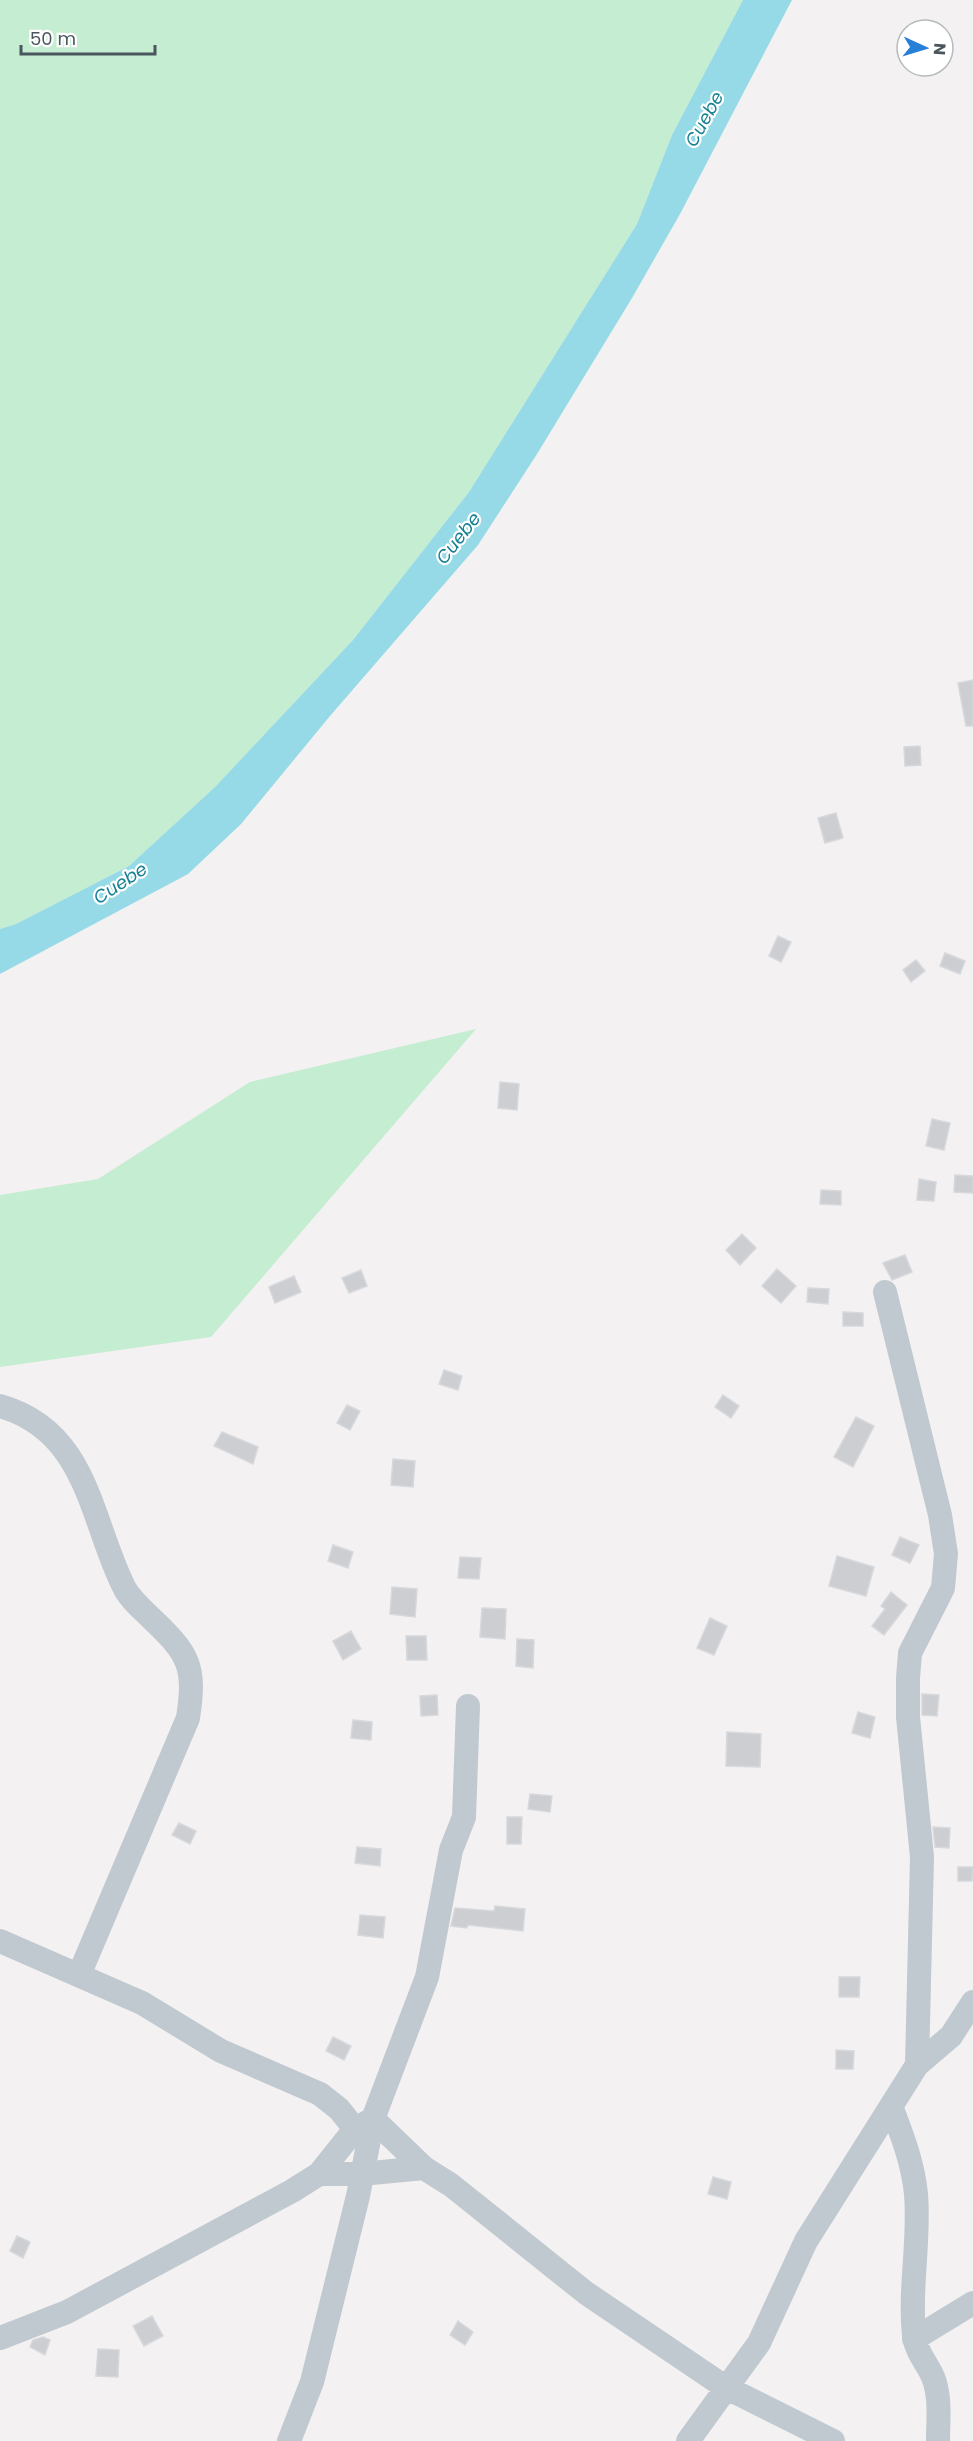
<svg xmlns="http://www.w3.org/2000/svg" width="973" height="2441" font-family="Poppins,sans-serif">
	<style>
		.green { fill: #c4edd1 }
		.water { fill: #95dae6 }
		.building { fill: #ccced2; stroke: #d6d8dc; stroke-width: 1.5 }
		.lines { fill: none; stroke-linecap: round; stroke-linejoin: round }
		.minor { stroke: #c0c9cf; stroke-width: 24 }
		.labels { text-anchor: middle; dominant-baseline: central; stroke-width: 4.5; stroke-linejoin: round; paint-order: stroke }
		.water-label { font-size: 18px; font-style: italic; fill: #178294; stroke: #fff }
	</style>
	<rect width="100%" height="100%" fill="#f3f1f2"/>
	<path class="green" d="M0,0H743L672,135L637,224L469,492L353,640L215,787L129,866L16,924L0,929Z
		M476,1029L211,1337L0,1367V1195L98,1179L250,1082Z"/>
	<path class="water" d="M743,0H792L680,214L632,298L537,454L478,545L330,716L241,824L188,874L0,974V929L16,924L129,866L215,787L353,640L469,492L637,224L672,135Z"/>
	<path class="building" d="M973,680V726H966L958,683Z
		M920,746L921,765L905,766L904,747Z
		M836,813L843,838L825,843L818,818Z
		M778,936L791,942L781,962L769,956Z
		M945,953L965,961L960,974L940,966Z
		M916,960L925,971L911,982L903,970Z
		M500,1082L519,1084L517,1110L498,1108Z
		M932,1119L950,1123L944,1150L926,1146Z
		M955,1175L973,1176V1193L954,1192Z
		M919,1179L936,1182L934,1201L917,1200Z
		M821,1190L841,1191V1205L820,1204Z
		M742,1234L756,1248L740,1265L726,1250Z
		M905,1255L912,1272L892,1280L883,1263Z
		M777,1269L796,1286L781,1303L762,1286Z
		M361,1270L367,1286L349,1293L342,1278Z
		M294,1276L301,1292L275,1303L269,1287Z
		M808,1288L829,1289L828,1304L807,1302Z
		M843,1312L863,1313V1326H843Z
		M444,1370L462,1376L458,1390L439,1384Z
		M723,1395L739,1406L731,1418L715,1407Z
		M347,1405L360,1411L350,1430L337,1423Z
		M856,1417L874,1426L853,1467L834,1457Z
		M222,1432L258,1447L253,1464L214,1446Z
		M393,1459L415,1461L413,1487L391,1485Z
		M900,1537L919,1545L910,1563L892,1555Z
		M333,1545L353,1552L348,1568L328,1561Z
		M837,1556L874,1567L866,1596L829,1586Z
		M460,1557L481,1558L479,1579L458,1578Z
		M392,1587L417,1589L415,1617L390,1614Z
		M891,1592L907,1605L884,1635L872,1626L885,1609L881,1606Z
		M482,1608L506,1609L505,1639L480,1637Z
		M710,1618L727,1626L714,1655L697,1648Z
		M351,1631L361,1649L343,1660L333,1641Z
		M406,1636H426L427,1660H407Z
		M517,1639L534,1640L533,1668L516,1666Z
		M922,1694L939,1695L937,1716L922,1715Z
		M437,1695L438,1715L421,1716L420,1696Z
		M858,1712L875,1717L870,1738L852,1733Z
		M353,1720L372,1722L371,1740L351,1738Z
		M727,1732L761,1734L760,1767L726,1766Z
		M530,1794L552,1796L550,1812L528,1809Z
		M507,1817H522L521,1844H507Z
		M179,1823L196,1831L190,1844L172,1835Z
		M933,1827L950,1828L949,1848L935,1847Z
		M357,1847L381,1849L380,1866L355,1863Z
		M958,1867H973L972,1881H958Z
		M495,1906L525,1909L523,1931L468,1925L467,1928L451,1926L455,1908L494,1911Z
		M360,1915L385,1917L383,1938L358,1935Z
		M839,1977H860L859,1997H839Z
		M333,2037L351,2046L344,2060L326,2051Z
		M836,2050L854,2051L853,2069H836Z
		M713,2177L731,2182L727,2199L708,2194Z
		M17,2236L30,2242L23,2258L10,2251Z
		M152,2316L163,2336L144,2346L133,2326Z
		M458,2321L473,2332L465,2345L450,2335Z
		M43,2337L50,2340L45,2355L30,2347L33,2340Z
		M98,2349L119,2350L118,2377L96,2376Z"/>
	<g class="lines">
		<path class="minor" d="M885,1292L940,1515L946,1554L943,1588L910,1653L908,1678V1717L922,1857L917,2065
			M0,1406C88,1431 90,1519 124,1587C129,1598 142,1609 151,1618C189,1654 196,1666 188,1718L79,1975
			M0,1941L142,2003L221,2051L320,2094L339,2109L355,2129
			M891,2106C902,2135 913,2163 916,2194C920,2241 909,2289 914,2336C916,2352 927,2363 933,2377C941,2397 938,2420 938,2441
			M319,2174H361L424,2168
			M0,2338L67,2312L292,2191L319,2174L355,2129L373,2119L424,2168L451,2185L586,2293L725,2387L833,2441
			M914,2339L973,2303
			M289,2441L312,2382L358,2196L373,2119L427,1977L451,1850L464,1817L468,1706
			M688,2441L759,2343L806,2241L917,2065L951,2036L973,2002"/>
	</g>
	<g class="labels">
		<g class="water-label">
			<text transform="translate(704 119) rotate(-61)">Cuebe</text>
			<text transform="translate(458 538) rotate(-52)">Cuebe</text>
			<text transform="translate(120 883) rotate(-33)">Cuebe</text>
		</g>
	</g>
	<g transform="translate(925 48) rotate(94)"><circle r="28" fill="#ffffff" stroke="#b7bbbe" stroke-width="1.5"/>
	<path d="M0-4.5L10 22L0 15L-10 22Z" fill="#287fd7"/>
	<text y="-9" font-size="16" font-weight="bold" text-anchor="middle" fill="#4a565d">N</text>
	</g>
	<path d="M21 45v9h134v-9" fill="none" stroke="#4a565d" stroke-width="3"/>
	<text x="30" y="45" font-size="18" fill="#4a565d" stroke="#ffffff" stroke-width="4.5" paint-order="stroke">50 m</text>
</svg>
